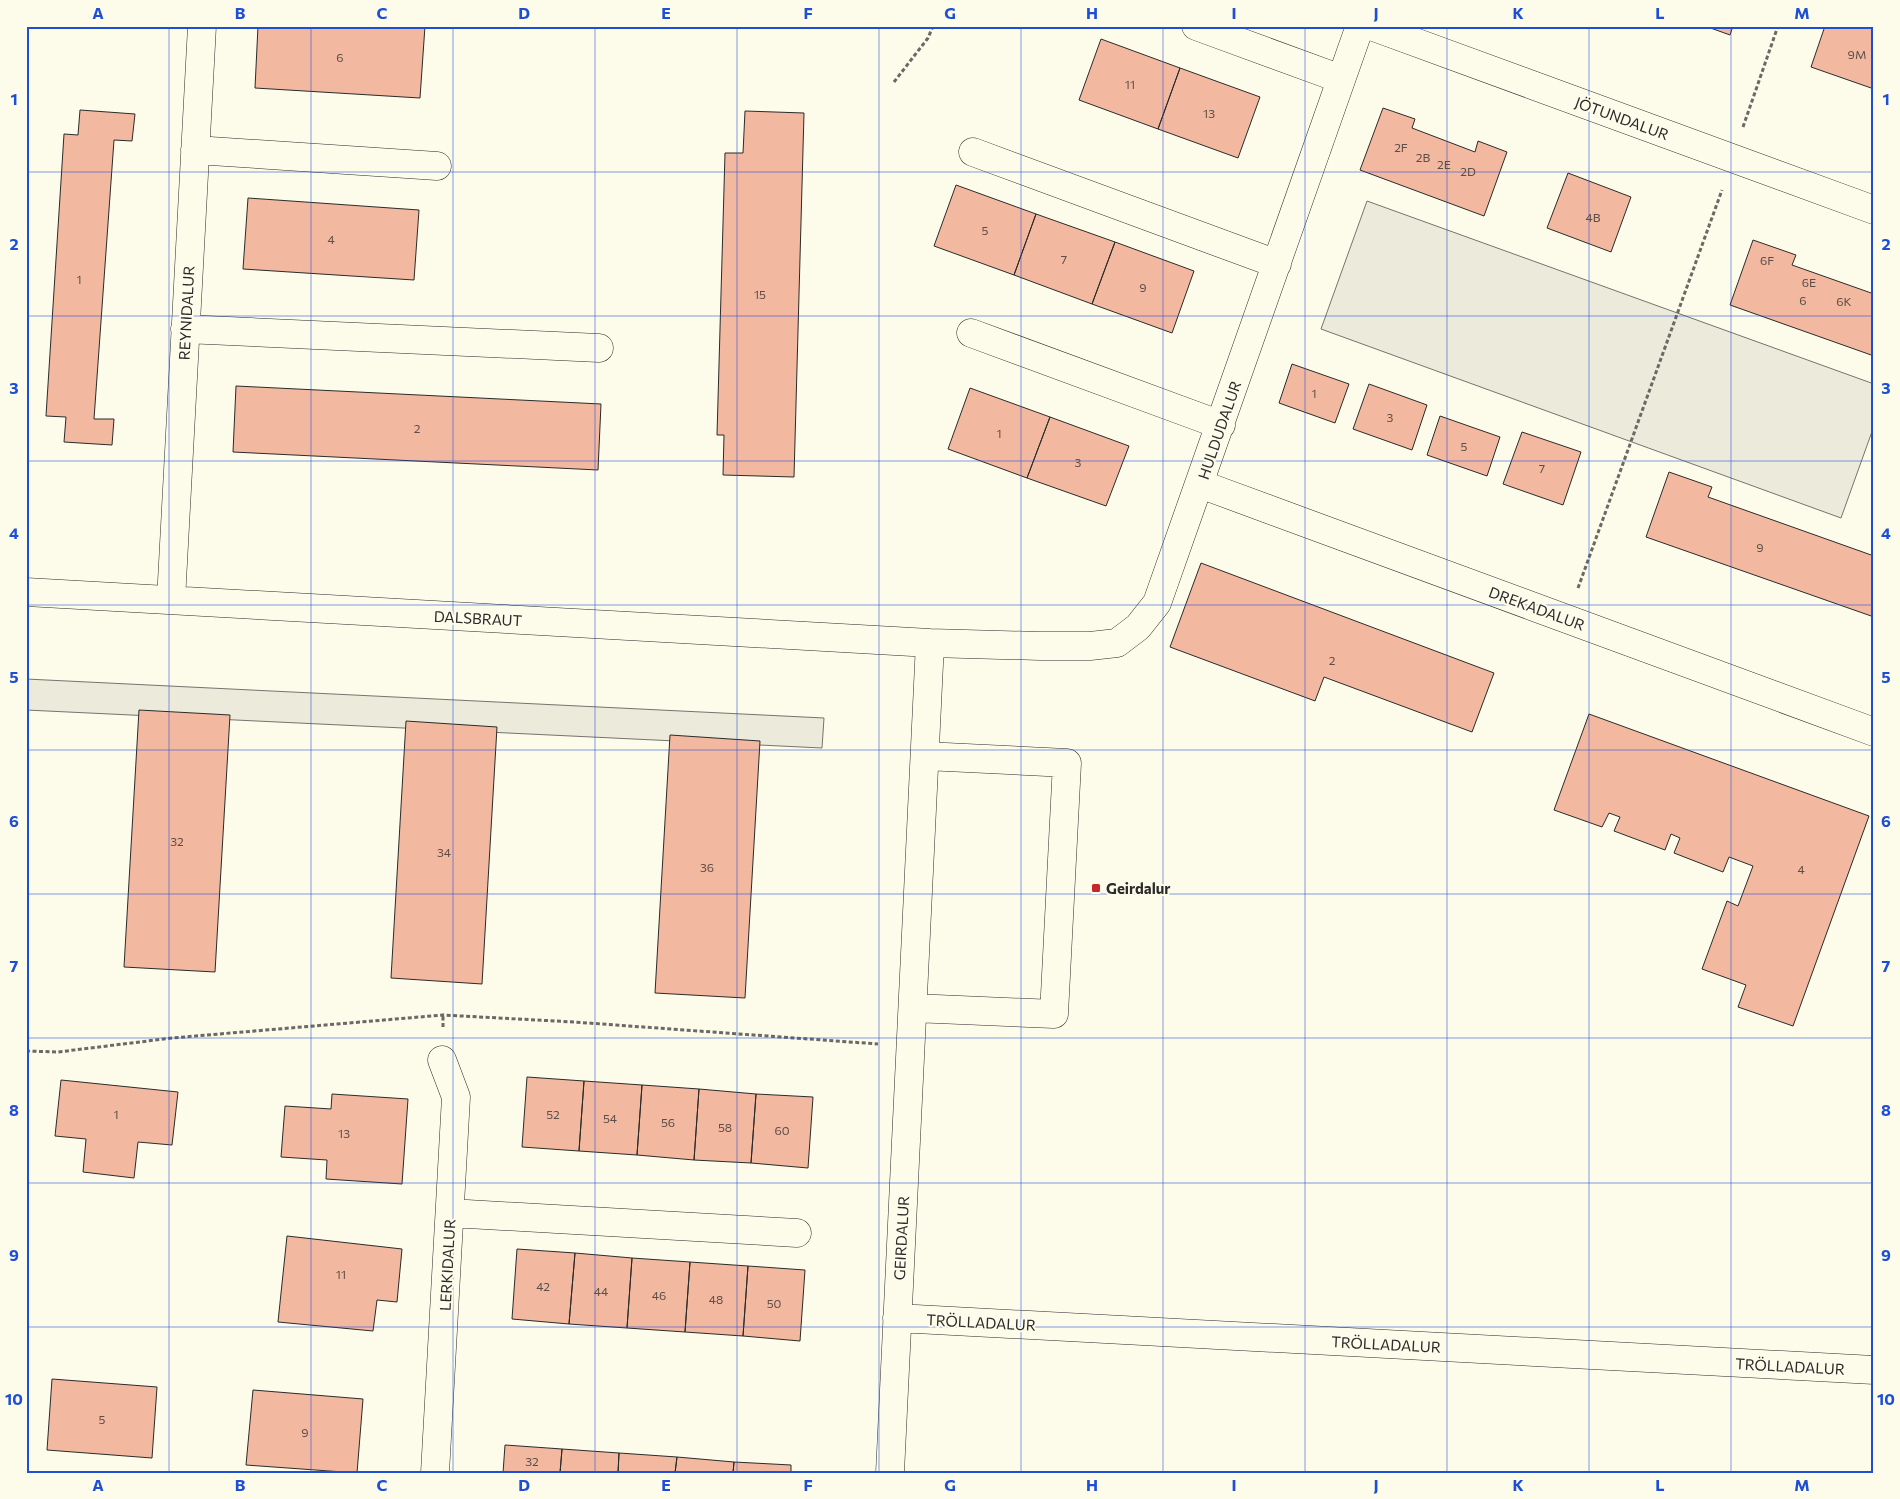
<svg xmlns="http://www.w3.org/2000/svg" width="1900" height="1499" font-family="Commissioner,sans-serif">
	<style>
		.green { fill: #ecebdb; stroke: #74746e }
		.parking { fill: #eceadb; stroke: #74746e }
		.building { fill: #f2b8a0; stroke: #2b2b2b }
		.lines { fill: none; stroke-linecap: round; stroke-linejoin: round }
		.minor-casing { stroke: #2b2b2b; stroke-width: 29 }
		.path { stroke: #6a6964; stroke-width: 3; stroke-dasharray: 4 2.5; stroke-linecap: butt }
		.minor { stroke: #fdfbea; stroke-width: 28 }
		.grid { fill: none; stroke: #1d4ed8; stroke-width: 1; stroke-opacity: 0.55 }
		.poi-dot { fill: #c62828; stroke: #fdfbea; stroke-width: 2 }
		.labels { text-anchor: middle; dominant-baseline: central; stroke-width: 4; stroke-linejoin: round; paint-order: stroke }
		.number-label { font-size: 12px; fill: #5d4e48 }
		.street-label { font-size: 15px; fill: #2b2b2b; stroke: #fdfbea }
		.poi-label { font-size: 15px; font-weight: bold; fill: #2b2b2b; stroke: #fdfbea; text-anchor: start }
		.neatline { fill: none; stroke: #1d4ed8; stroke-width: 2 }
		.grid-label { font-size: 16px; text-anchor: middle; font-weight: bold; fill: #1d4ed8 }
	</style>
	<rect width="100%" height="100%" fill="#fdfbea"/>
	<path class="green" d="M1367,201L1874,384V426L1841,518L1321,329Z"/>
	<path class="parking" d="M26,679L824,718L822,748L26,710Z"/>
	<path class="building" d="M258,26H425L420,98L255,88Z
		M1705,26H1733L1730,35Z
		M1825,26L1874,28V89L1811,67Z
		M1101,39L1180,68L1158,129L1079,100Z
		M1180,68L1260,97L1238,158L1158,129Z
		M1383,108L1415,119L1412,128L1475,152L1478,141L1507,152L1484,216L1360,170Z
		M80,110L135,114L132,141L114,140L94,419H114L112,445L64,442L66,417L46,416L64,134L78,135Z
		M745,111L804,113L794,477L723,475L724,435H717L725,153H743Z
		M1568,173L1631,197L1611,252L1547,228Z
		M956,185L1036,214L1014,275L934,246Z
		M248,198L419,210L414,280L243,269Z
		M1036,214L1115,242L1092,304L1014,275Z
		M1753,240L1796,255L1792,265L1874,294V356L1730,305Z
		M1115,242L1194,271L1172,333L1092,304Z
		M1292,364L1349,384L1335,423L1279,403Z
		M1369,384L1427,405L1412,450L1353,429Z
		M236,386L601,404L598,470L233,452Z
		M970,388L1050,417L1027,478L948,449Z
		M1440,416L1500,437L1487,476L1427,455Z
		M1050,417L1129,446L1106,506L1027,478Z
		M1522,432L1581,452L1563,505L1503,484Z
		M1669,472L1712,487L1708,497L1874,556V617L1646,537Z
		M1201,563L1494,673L1472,732L1324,677L1315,701L1170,647Z
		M139,710L230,715L215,972L124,967Z
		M1589,714L1869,816L1793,1026L1738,1007L1746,985L1702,969L1727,901L1738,906L1753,866L1729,857L1723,872L1674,853L1680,838L1671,834L1665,850L1614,831L1620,817L1609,813L1602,827L1554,810Z
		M406,721L497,727L482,984L391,978Z
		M670,735L760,741L745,998L655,993Z
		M527,1077L584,1081L579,1151L522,1147Z
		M61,1080L178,1092L172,1145L138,1142L134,1178L83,1172L86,1139L55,1136Z
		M584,1081L642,1085L637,1155L579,1151Z
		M642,1085L699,1089L694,1160L637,1155Z
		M699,1089L756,1094L751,1163L694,1160Z
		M332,1094L408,1099L402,1184L326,1179L327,1160L281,1157L285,1106L331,1109Z
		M756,1094L813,1097L808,1168L751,1163Z
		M287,1236L402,1249L397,1302L377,1300L373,1331L278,1322Z
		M517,1249L575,1253L569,1324L512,1319Z
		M575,1253L632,1258L627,1328L569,1324Z
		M632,1258L690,1262L685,1332L627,1328Z
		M690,1262L748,1266L743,1336L685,1332Z
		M748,1266L805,1270L800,1341L743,1336Z
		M52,1379L157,1387L152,1458L47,1450Z
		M253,1390L363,1399L357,1473L246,1465Z
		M505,1445L562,1449L560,1473H503Z
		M562,1449L619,1453L618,1473H560Z
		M619,1453L677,1457L675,1473H618Z
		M677,1457L734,1462L733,1473H675Z
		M734,1462L791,1465V1473H733Z"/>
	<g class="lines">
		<g class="minor-casing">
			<path id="minor" d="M1196,26L1341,79
				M1371,26L1874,210
				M195,150L437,166
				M973,152L1277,264
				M185,329L599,348
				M971,333L1221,425
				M1200,484L1874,732
				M26,592L930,643L1040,646H1090L1117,643L1138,627L1157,603L1360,26
				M171,600L202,26
				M913,1008L1054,1014L1067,763L925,756
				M450,1213L797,1233
				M897,1318L1874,1370
				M435,1473L456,1097L442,1060
				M890,1473L930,643"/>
		</g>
		<path class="path" d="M894,82L928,38L933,26
			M1743,127L1778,26
			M1578,588L1722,190
			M443,1027V1015
			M26,1051L58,1052L172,1038L443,1015L574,1022L878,1044"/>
		<use href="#minor" class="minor"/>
	</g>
	<path class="grid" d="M169,26V1473M311,26V1473M453,26V1473M595,26V1473M737,26V1473M879,26V1473M1021,26V1473M1163,26V1473M1305,26V1473M1447,26V1473M1589,26V1473M1731,26V1473M26,172H1874M26,316H1874M26,461H1874M26,605H1874M26,750H1874M26,894H1874M26,1038H1874M26,1183H1874M26,1327H1874"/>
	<rect class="poi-dot" x="1091" y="883" width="10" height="10" rx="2.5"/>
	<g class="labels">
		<g class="number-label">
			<text x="1857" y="54">9M</text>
			<text x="340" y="57">6</text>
			<text x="1130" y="84">11</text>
			<text x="1209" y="113">13</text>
			<text x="1401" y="147">2F</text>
			<text x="1423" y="157">2B</text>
			<text x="1444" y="164">2E</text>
			<text x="1468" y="171">2D</text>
			<text x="1593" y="217">4B</text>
			<text x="985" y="230">5</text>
			<text x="331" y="239">4</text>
			<text x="1064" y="259">7</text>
			<text x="1767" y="260">6F</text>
			<text x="79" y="279">1</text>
			<text x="1809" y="282">6E</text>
			<text x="1143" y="287">9</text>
			<text x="760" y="294">15</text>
			<text x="1803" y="300">6</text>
			<text x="1844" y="301">6K</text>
			<text x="1314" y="393">1</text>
			<text x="1390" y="417">3</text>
			<text x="417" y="428">2</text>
			<text x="999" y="433">1</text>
			<text x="1464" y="446">5</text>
			<text x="1078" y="462">3</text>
			<text x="1542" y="468">7</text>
			<text x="1760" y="547">9</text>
			<text x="1332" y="660">2</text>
			<text x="177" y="841">32</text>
			<text x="444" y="852">34</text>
			<text x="707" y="867">36</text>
			<text x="1801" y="869">4</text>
			<text x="116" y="1114">1</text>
			<text x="553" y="1114">52</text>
			<text x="610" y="1118">54</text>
			<text x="668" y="1122">56</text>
			<text x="725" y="1127">58</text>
			<text x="782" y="1130">60</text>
			<text x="344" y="1133">13</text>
			<text x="341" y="1274">11</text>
			<text x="543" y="1286">42</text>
			<text x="601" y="1291">44</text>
			<text x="659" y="1295">46</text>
			<text x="716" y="1299">48</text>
			<text x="774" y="1303">50</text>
			<text x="102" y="1419">5</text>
			<text x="305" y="1432">9</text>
			<text x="532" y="1461">32</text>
		</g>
		<g class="street-label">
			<text transform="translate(1622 118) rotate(20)">JÖTUNDALUR</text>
			<text transform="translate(186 313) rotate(-87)">REYNIDALUR</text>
			<text transform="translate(1219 430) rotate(-71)">HULDUDALUR</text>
			<text transform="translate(1537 608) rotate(20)">DREKADALUR</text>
			<text transform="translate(478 618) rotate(3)">DALSBRAUT</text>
			<text transform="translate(901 1238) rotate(-87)">GEIRDALUR</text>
			<text transform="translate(447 1265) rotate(-87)">LERKIDALUR</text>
			<text transform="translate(981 1322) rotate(3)">TRÖLLADALUR</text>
			<text transform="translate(1386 1344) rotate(3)">TRÖLLADALUR</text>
			<text transform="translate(1790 1366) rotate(3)">TRÖLLADALUR</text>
		</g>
		<g class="poi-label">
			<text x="1106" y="888">Geirdalur</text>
		</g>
	</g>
	<rect width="1900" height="1499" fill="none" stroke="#fdfbea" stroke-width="55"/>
	<rect x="28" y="28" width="1844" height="1444" class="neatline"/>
	<g class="grid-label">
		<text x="98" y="19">A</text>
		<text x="240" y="19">B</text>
		<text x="382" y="19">C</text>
		<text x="524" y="19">D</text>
		<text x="666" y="19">E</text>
		<text x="808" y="19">F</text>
		<text x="950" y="19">G</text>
		<text x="1092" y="19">H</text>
		<text x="1234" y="19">I</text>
		<text x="1376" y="19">J</text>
		<text x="1518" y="19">K</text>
		<text x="1660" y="19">L</text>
		<text x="1802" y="19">M</text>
		<text x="14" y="105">1</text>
		<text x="1886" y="105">1</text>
		<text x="14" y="250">2</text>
		<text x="1886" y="250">2</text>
		<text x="14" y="394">3</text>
		<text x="1886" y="394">3</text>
		<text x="14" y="539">4</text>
		<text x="1886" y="539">4</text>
		<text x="14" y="683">5</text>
		<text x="1886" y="683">5</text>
		<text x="14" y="827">6</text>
		<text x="1886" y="827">6</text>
		<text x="14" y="972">7</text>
		<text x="1886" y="972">7</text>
		<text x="14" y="1116">8</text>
		<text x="1886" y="1116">8</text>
		<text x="14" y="1261">9</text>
		<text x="1886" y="1261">9</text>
		<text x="14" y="1405">10</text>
		<text x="1886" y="1405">10</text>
		<text x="98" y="1491">A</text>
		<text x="240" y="1491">B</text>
		<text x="382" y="1491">C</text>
		<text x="524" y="1491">D</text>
		<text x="666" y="1491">E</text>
		<text x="808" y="1491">F</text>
		<text x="950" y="1491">G</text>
		<text x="1092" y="1491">H</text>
		<text x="1234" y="1491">I</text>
		<text x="1376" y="1491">J</text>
		<text x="1518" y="1491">K</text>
		<text x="1660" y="1491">L</text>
		<text x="1802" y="1491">M</text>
	</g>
</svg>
